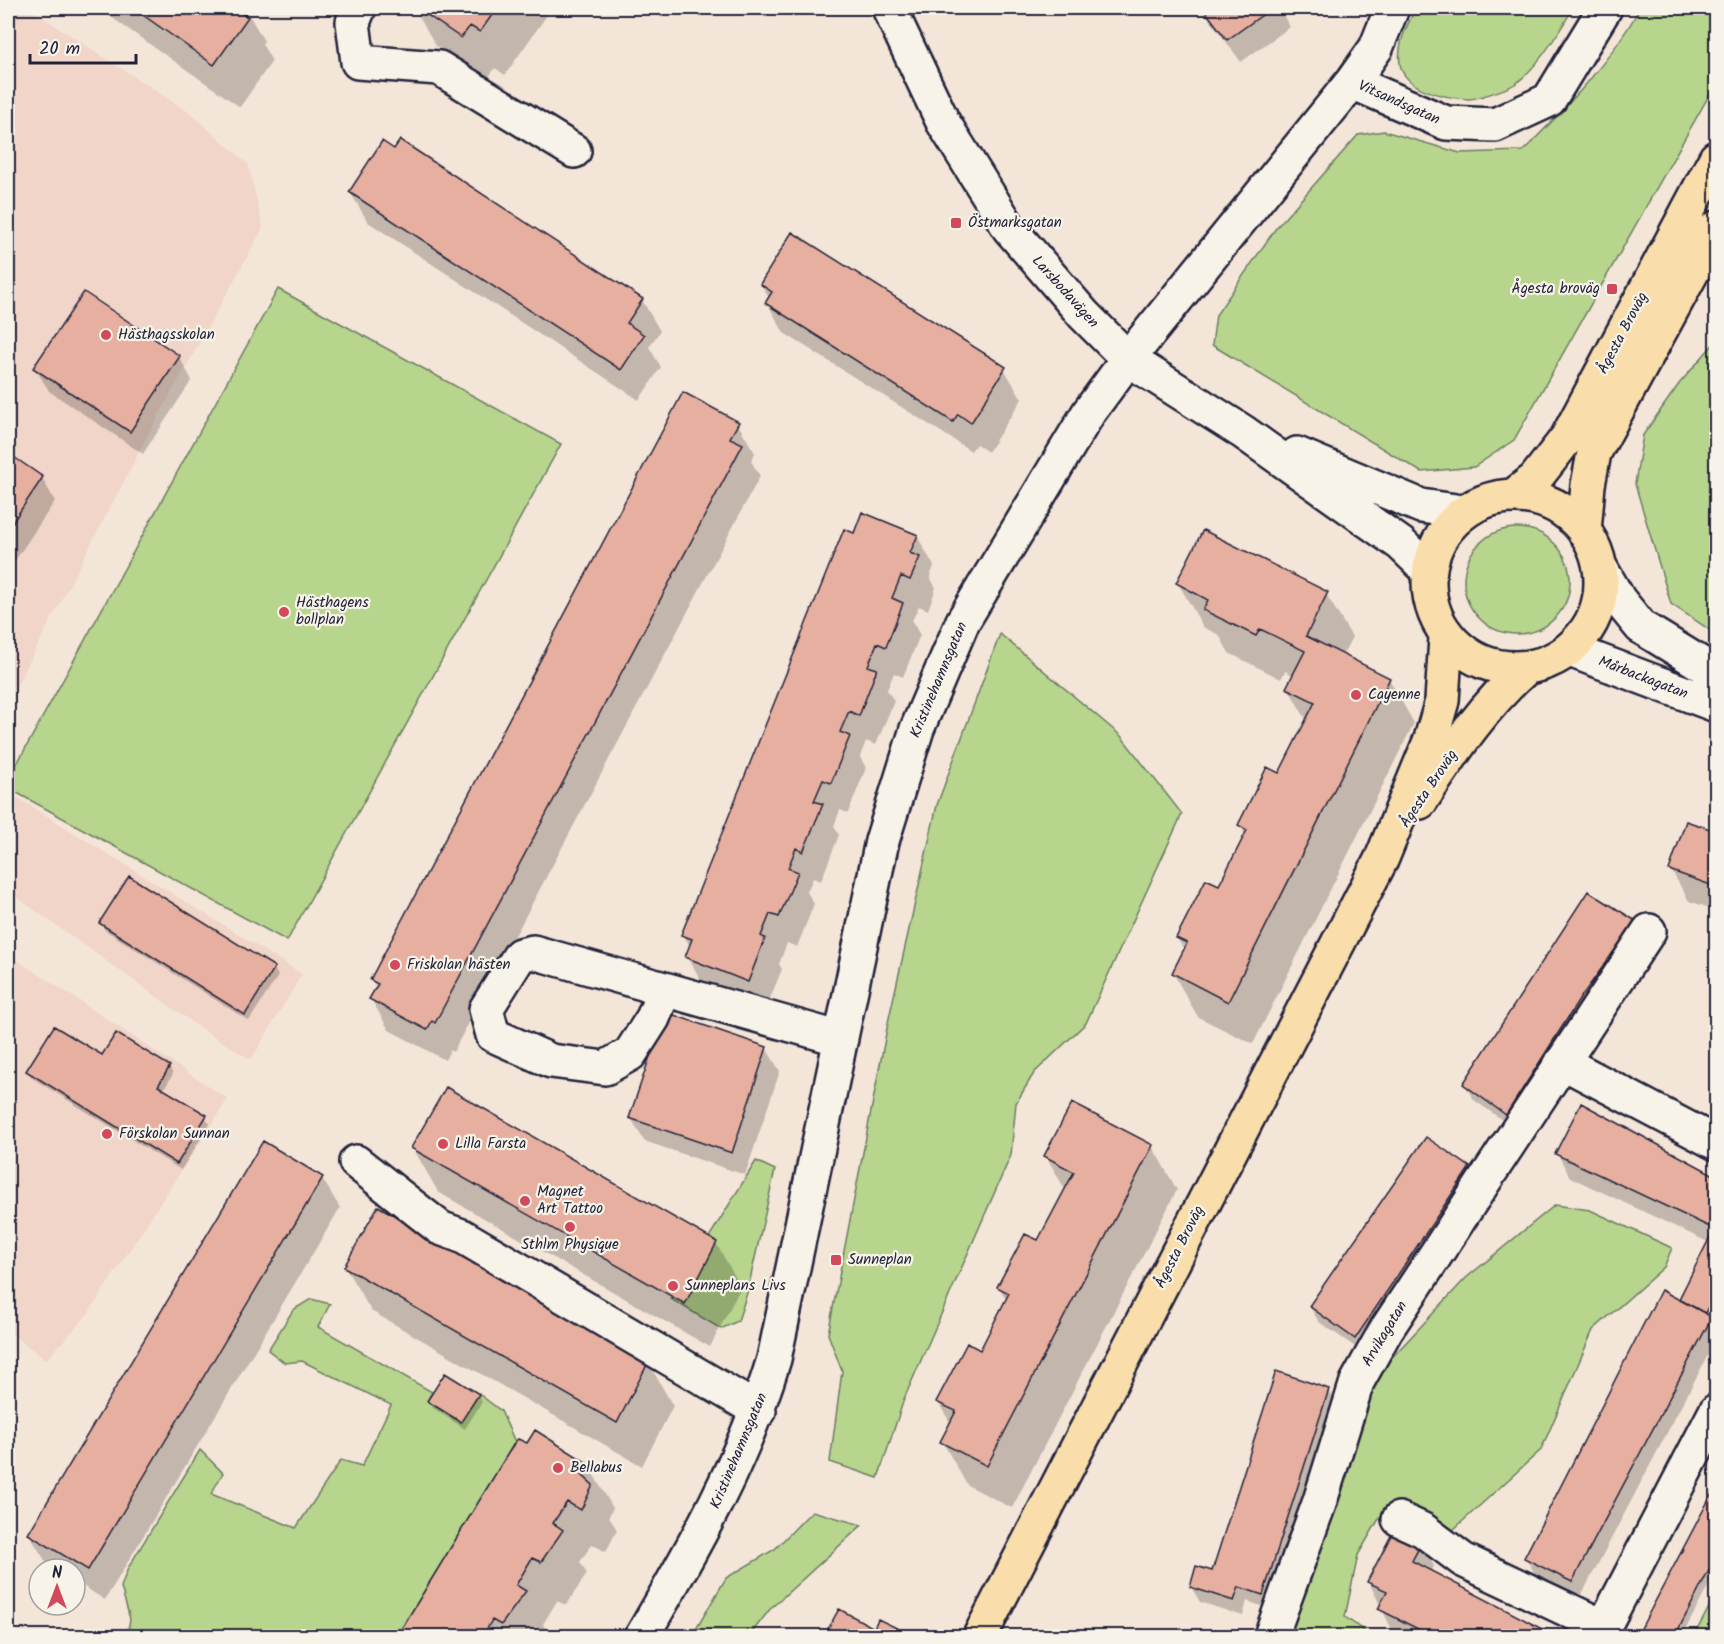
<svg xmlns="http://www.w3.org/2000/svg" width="1724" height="1644" font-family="Kalam,sans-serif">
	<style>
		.built { fill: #f0d5c8 }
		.green { fill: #b7d58d; stroke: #6c7c64; stroke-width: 1.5 }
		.shadow { fill: #0003 }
		.building { fill: #e7af9f; stroke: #22223b; stroke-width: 1.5 }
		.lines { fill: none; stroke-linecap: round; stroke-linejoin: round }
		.minor-casing { stroke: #22223b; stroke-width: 38 }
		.major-casing { stroke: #22223b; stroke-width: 38 }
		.minor { stroke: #f7f3e8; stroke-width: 33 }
		.major { stroke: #f9deab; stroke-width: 33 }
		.poi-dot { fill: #d1495b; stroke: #f7f3e8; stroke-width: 2 }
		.labels { text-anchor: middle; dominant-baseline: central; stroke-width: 4.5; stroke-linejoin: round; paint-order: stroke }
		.street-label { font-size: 15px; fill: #22223b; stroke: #f7f3e8 }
		.poi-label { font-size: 15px; fill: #22223b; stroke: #f7f3e8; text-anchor: start }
	</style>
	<rect width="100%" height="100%" fill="#f4e5d9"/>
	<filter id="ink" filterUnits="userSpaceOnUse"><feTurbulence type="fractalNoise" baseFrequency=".0167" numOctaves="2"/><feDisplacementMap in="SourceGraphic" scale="12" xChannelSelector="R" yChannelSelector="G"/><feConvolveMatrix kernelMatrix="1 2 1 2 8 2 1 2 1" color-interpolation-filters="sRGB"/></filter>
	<g filter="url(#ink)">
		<path class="built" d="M8,8H28L190,113L248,164L263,228L145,441L8,702Z
			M8,792L302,974L251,1060L199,1027L8,891Z
			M8,954L228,1099L88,1314L46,1360L8,1331Z"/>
		<path class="green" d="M1416,8H1573C1560,31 1537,68 1515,84C1509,88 1475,100 1468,99C1446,98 1404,90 1400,64C1397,43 1407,25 1416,8Z
			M1640,8H1716V83L1514,440L1474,467L1421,472L1212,345L1216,315L1276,228L1358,135L1384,131L1460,153L1523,151C1567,107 1610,62 1640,8Z
			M278,289L561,444L287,941L8,788V780Z
			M1716,341V634L1671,604L1635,484L1643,435L1679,384Z
			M1464 581a53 53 0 1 1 106 0a53 53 0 1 1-106 0Z
			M1000,634L1121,736L1182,814L1086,1023L1034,1073L1016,1103L1011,1155L904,1399L878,1478L830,1462L842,1371L828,1334L889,1018L937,805Z
			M756,1161L775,1170L747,1293L738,1321L721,1329L671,1299Z
			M1555,1205L1590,1210L1672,1248L1664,1267L1593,1330L1541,1450L1453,1530L1402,1510L1380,1517L1358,1555L1345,1617L1371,1636H1288L1371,1380L1466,1278Z
			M311,1299L330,1304L318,1327L432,1392L427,1401L460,1422L479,1394L501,1411L515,1442L397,1636H127L130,1619L121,1587L128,1568L200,1450L223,1473L211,1494L296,1528L341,1460L362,1466L391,1405L302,1361L285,1363L268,1350L293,1310Z
			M812,1511L862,1525L771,1608L749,1636H692L726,1578L775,1549Z
			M1716,1594V1636H1694Z"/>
		<path class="shadow" d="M98,8H245L264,41L262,44L272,61L240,107Z
			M414,8H552L505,75L495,68L487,80L436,46Z
			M791,8H816L796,16Z
			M1201,8H1279L1290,27L1241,62Z
			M350,192L642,300L660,331L649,347L661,367L639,400L368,222Z
			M761,284L1004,369L1022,399L988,452L976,444L971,451L784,333L767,303L769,298Z
			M179,357L192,380L143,454L49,391L35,368Z
			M737,423L755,453L751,461L760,476L453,1052L450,1050L445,1060L389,1030L371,999L377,989L372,980Z
			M8,454L42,478L55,501L8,571Z
			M855,535L917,536L934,566L930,577L936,588L928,610L919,606L912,621L920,635L903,677L894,673L887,690L894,701L876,745L866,741L860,757L866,768L848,813L840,810L834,826L839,835L821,881L813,878L807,892L814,904L797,947L787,943L779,964L782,969L765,1011L705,987L687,956L691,948L683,934Z
			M1178,583L1326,594L1352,637L1342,656L1389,679L1414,723L1253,1044L1198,1017L1173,973L1185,951L1177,938L1220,887L1246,836L1240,825L1280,775L1307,721L1288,688L1294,676L1285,671L1281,679L1229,653L1219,635L1203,627Z
			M1687,823L1716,832V910L1689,901L1671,870Z
			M100,923L274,968L278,976L249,1021L105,930Z
			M1635,923L1643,938L1515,1129L1474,1100L1465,1085Z
			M766,1048L780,1071L745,1175L644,1141L631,1118Z
			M103,1057L169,1067L173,1074L163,1091L205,1117L210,1124L181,1170L32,1078L28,1071Z
			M1581,1105L1716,1177V1306L1711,1317L1716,1327V1340L1581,1596L1535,1574L1526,1558L1682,1303L1680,1299L1710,1243L1570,1177L1557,1153Z
			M1152,1146L1177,1190L1012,1508L967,1485L942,1441L951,1424L938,1402L980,1352L1007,1301L999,1287L1039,1242L1066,1191L1046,1156Z
			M413,1148L716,1243L741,1287L710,1347L438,1192Z
			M1468,1168L1477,1183L1364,1353L1319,1322L1310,1307Z
			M322,1178L340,1208L105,1600L75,1581V1569H55L47,1564L29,1534Z
			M345,1267L648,1362L673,1406L642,1466L371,1311Z
			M1328,1390L1337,1405L1272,1610L1247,1601L1243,1616L1200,1602L1191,1587L1213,1573Z
			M478,1395L482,1402L465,1429L433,1408L429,1401Z
			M518,1441L588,1465L613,1508L609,1516L617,1530L606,1552L592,1544L580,1562L587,1574L566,1605L557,1601L543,1624L549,1636H399Z
			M1716,1489V1572L1682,1636H1638Z
			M1421,1543L1434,1566L1431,1573L1545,1632L1547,1636H1402L1393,1632L1369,1582Z
			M839,1611L874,1630H898L901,1636H826Z"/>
		<path class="building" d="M133,8H234L248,17L214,65Z
			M417,8H497L480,32L470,26L461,38Z
			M1203,8H1272L1227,40Z
			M400,140L643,299L627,323L644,335L621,370L349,192L382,141L394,149Z
			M792,232L1006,367L971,423L958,414L953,422L765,303L772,292L760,284Z
			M84,292L180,356L130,432L33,368Z
			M683,392L739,422L730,438L743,444L435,1023L432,1021L427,1030L369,999L378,984L370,980Z
			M8,453L43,477L8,529Z
			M862,512L918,535L910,553L920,557L910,580L901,576L892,598L903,603L886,647L877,643L868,666L877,669L859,716L849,711L840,732L850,736L831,783L823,780L814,801L823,804L803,852L796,848L788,868L798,872L779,917L770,914L761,936L765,938L748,982L685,957L692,939L681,935L844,529L854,533Z
			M1203,530L1328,592L1306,636L1390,678L1228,1002L1172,973L1187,943L1176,938L1206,879L1219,885L1247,830L1238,825L1267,767L1279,773L1315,702L1286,688L1305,651L1260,629L1256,636L1203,610L1208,600L1176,583Z
			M1686,821L1716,831V887L1669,870Z
			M129,876L275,967L245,1015L99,923Z
			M1588,891L1636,921L1581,997L1506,1115L1463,1084Z
			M665,1012L767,1047L732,1153L629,1118Z
			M54,1026L102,1055L116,1033L170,1066L158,1086L207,1115L177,1164L26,1071Z
			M446,1087L717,1242L685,1304L411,1148Z
			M1072,1103L1153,1145L987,1466L940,1442L956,1411L936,1402L967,1343L980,1350L1009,1293L997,1287L1025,1234L1038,1240L1074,1172L1044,1156Z
			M1581,1103L1716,1176L1714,1229L1555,1154Z
			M1426,1137L1470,1167L1355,1339L1309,1306Z
			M263,1141L323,1177L88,1570L28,1534Z
			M378,1206L649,1361L617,1423L344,1267Z
			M1716,1225V1292L1705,1313L1679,1299Z
			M1661,1290L1712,1317L1572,1582L1524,1558Z
			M1276,1371L1329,1389L1263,1595L1239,1587L1234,1601L1190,1587L1196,1566L1212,1571Z
			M445,1373L479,1394L461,1422L427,1401Z
			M535,1430L589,1464L582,1475L593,1485L581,1510L567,1502L553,1523L563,1530L541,1562L532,1558L516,1585L526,1591L501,1625L492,1620L483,1636H397L515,1442L518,1439L527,1443Z
			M1716,1486V1557L1675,1636H1637Z
			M1395,1528L1422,1542L1412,1561L1546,1631L1543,1636H1432L1378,1609L1387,1591L1367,1582Z
			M839,1609L874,1628L878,1619L899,1629L895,1636H824Z"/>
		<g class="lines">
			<g class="minor-casing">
				<path id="minor" d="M359,8L353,22L358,62L439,68L574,151
					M889,8L943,122L1009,228L1084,315L1128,359L1243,432L1401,544L1428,570
					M1352,82L1446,123L1495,125L1549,100L1605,8
					M1297,454L1421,506L1463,512
					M1600,567L1619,600L1641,627L1716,673
					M1570,650L1716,705
					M664,990L653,1018L630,1054L605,1068L551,1061L493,1035L486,1009L520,955L533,952L841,1039
					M1562,1062L1716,1143
					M356,1162L440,1228L462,1236L759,1411
					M1399,1519L1423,1530L1463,1560L1604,1627
					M642,1636C694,1547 744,1459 774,1359L882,841L917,729L963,621L1089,412L1128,359L1352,82L1376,48L1392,8
					M1271,1636L1320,1501L1357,1382L1386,1330L1649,931
					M1599,1636L1716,1411"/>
			</g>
			<g class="major-casing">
				<path id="major" d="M1513,496L1535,479L1567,438L1716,158
					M1429 582a86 86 0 1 1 172 0a86 86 0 1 1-172 0Z
					M1584,531L1588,485L1594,453L1716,228
					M1420,802C1452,754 1482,707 1525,669
					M980,1636L1382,858L1431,739L1442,701L1446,637"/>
			</g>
			<use href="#minor" class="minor"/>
			<use href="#major" class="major"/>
		</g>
	</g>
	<g class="poi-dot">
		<rect x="950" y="217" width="12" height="12" rx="3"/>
		<rect x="1606" y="283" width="12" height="12" rx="3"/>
		<circle cx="106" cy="335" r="6"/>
		<circle cx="284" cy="612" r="6"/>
		<circle cx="1356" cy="695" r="6"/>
		<circle cx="395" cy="965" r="6"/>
		<circle cx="107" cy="1134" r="6"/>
		<circle cx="443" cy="1144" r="6"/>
		<circle cx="525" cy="1201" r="6"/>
		<circle cx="570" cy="1227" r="6"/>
		<rect x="830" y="1254" width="12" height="12" rx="3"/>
		<circle cx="673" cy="1286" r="6"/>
		<circle cx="558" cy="1468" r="6"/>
	</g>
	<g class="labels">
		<g class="street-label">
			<text transform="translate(1399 103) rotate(24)">Vitsandsgatan</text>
			<text transform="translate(1065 292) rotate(48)">Larsbodavägen</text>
			<text transform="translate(1623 333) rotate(-62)">Ågesta Broväg</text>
			<text transform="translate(1643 678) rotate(21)">Mårbackagatan</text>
			<text transform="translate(939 680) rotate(-67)">Kristinehamnsgatan</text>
			<text transform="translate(1429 789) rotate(-56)">Ågesta Broväg</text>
			<text transform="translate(1180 1247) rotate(-63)">Ågesta Broväg</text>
			<text transform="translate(1385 1334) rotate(-59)">Arvikagatan</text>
			<text transform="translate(739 1451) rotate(-67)">Kristinehamnsgatan</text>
		</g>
		<g class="poi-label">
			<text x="968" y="223">Östmarksgatan</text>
			<text x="1600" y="289" text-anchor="end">Ågesta broväg</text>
			<text x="118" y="335">Hästhagsskolan</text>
			<text x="296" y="603">Hästhagens<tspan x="296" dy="17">bollplan</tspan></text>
			<text x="1368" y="695">Cayenne</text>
			<text x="407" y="965">Friskolan hästen</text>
			<text x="119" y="1134">Förskolan Sunnan</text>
			<text x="455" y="1144">Lilla Farsta</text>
			<text x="537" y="1192">Magnet<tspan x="537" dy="17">Art Tattoo</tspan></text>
			<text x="570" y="1245" text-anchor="middle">Sthlm Physique</text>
			<text x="848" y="1260">Sunneplan</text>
			<text x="685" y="1286">Sunneplans Livs</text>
			<text x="570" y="1468">Bellabus</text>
		</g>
	</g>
	<rect width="1724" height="1644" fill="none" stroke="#f7f3e8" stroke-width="30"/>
	<rect x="15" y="15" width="1694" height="1614" fill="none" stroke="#22223b" stroke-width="2" filter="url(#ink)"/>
	<g transform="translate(57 1587)"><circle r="28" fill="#f7f3e8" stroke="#a29fa3" stroke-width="1.5"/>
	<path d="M0-4.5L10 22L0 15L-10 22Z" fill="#d1495b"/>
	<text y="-9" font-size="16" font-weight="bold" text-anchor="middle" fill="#22223b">N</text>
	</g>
	<path d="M30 54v9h106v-9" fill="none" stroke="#22223b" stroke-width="3"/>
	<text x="39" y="54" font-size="18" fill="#22223b" stroke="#f7f3e8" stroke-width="4.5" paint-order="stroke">20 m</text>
</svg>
